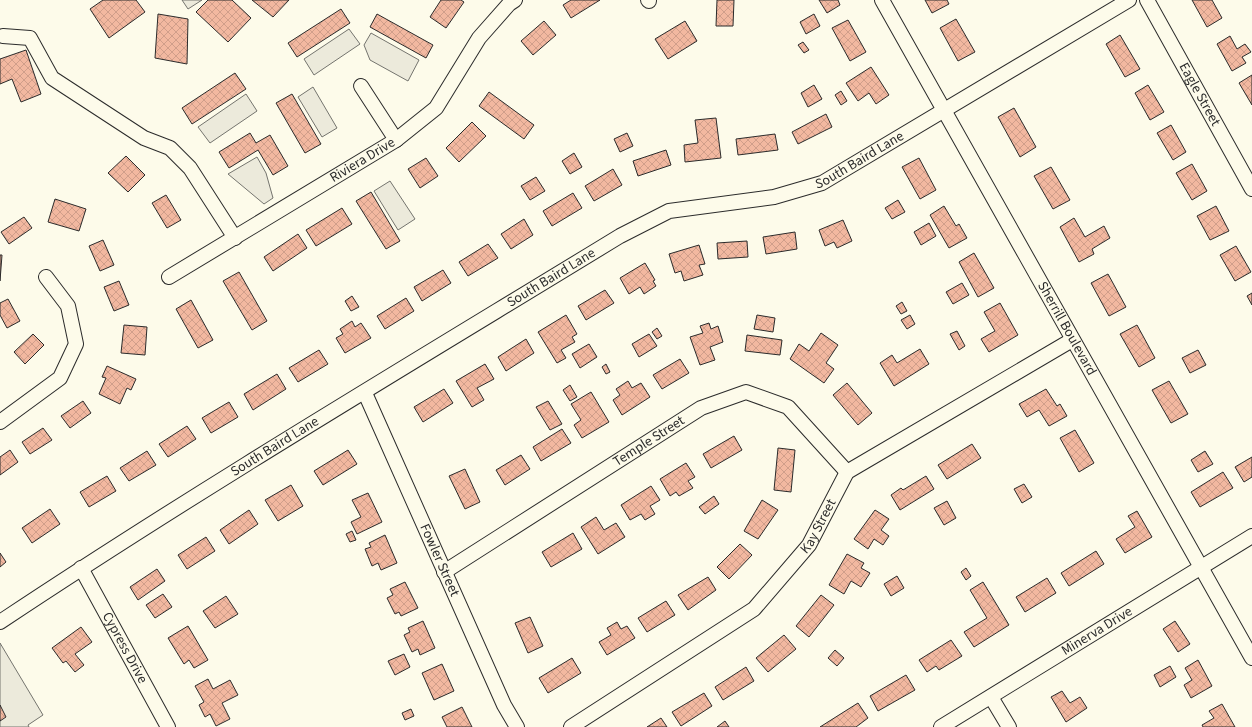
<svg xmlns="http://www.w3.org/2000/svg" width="1252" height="727" font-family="'Source Sans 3',sans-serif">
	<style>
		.parking { fill: #eceadb; stroke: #74746e }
		.building { fill: url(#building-cross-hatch); stroke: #2b2b2b }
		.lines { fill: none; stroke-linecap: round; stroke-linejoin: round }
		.minor-casing { stroke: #2b2b2b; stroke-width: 16 }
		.minor { stroke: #fdfbea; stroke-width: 14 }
		.labels { text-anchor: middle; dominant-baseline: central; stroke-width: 3; stroke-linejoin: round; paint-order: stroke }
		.street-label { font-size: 14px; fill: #2b2b2b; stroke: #fdfbea }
	</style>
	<defs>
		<pattern id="building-cross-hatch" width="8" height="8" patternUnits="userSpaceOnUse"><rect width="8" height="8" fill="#f2b8a0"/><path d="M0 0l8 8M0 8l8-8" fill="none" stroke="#d09e8a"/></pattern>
	</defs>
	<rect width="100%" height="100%" fill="#fdfbea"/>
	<path class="parking" d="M182,0H202L188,9Z
		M349,29L360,44L314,75L304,59Z
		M371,33L419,60L408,81L370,60L364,45Z
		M313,87L337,128L322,137L298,97Z
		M246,94L257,111L210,143L198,127Z
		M257,157L266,173L273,198L264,204L228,174Z
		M390,181L415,219L398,230L374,191Z
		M0,643L43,715L28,725L29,727H0Z"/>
	<path class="building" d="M103,0H136L145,12L109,38L90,9Z
		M208,0H232L251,18L228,42L196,12Z
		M252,0H289L273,17Z
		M441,0H461L464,2L446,28L430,17Z
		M571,0H600L571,18L563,5Z
		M717,0H734L733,26H716Z
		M819,0H838L840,5L827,13Z
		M925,0H947L949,4L932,13Z
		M1192,0H1212L1222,18L1207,27Z
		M341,9L350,23L297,57L288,43Z
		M158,14L188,19L187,64L155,58Z
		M377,14L433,45L426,58L370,27Z
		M814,14L820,26L806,34L800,22Z
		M956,19L975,52L958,61L940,28Z
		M848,20L866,52L850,61L832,28Z
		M544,21L556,35L533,55L521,41Z
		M685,21L697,41L668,59L655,39Z
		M1120,35L1140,69L1125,77L1106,44Z
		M1230,36L1237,49L1245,44L1251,52L1242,57L1246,63L1232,71L1217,44Z
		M803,42L809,50L804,53L798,45Z
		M26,50L41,94L21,102L12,79L0,84V59Z
		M871,67L889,95L876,104L869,93L858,101L846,83Z
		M235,73L246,89L192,124L182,108Z
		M1252,75V105L1239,83Z
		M814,85L822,99L808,107L801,93Z
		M1148,85L1164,112L1150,120L1135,93Z
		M841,91L847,101L841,105L835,95Z
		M489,92L534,125L524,139L479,106Z
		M292,94L321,144L305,153L276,103Z
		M1014,108L1036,147L1020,157L998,117Z
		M826,114L832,127L798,144L792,132Z
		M716,118L721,158L685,162L684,145L698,143L695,120Z
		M472,122L486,136L459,162L446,148Z
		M1171,125L1186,152L1173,160L1157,133Z
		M250,133L256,143L270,135L288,166L273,175L258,150L229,168L219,152Z
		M627,133L633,146L620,152L614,139Z
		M775,134L778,150L738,155L736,139Z
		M666,150L671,165L638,176L633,161Z
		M574,153L582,167L570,174L562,161Z
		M126,156L145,175L128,192L108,173Z
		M426,158L438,176L420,188L408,169Z
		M919,158L936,190L920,199L902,167Z
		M1192,164L1207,191L1192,200L1176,173Z
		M1051,167L1070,200L1053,209L1034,176Z
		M613,169L622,185L594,201L585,186Z
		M536,177L545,191L530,200L521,186Z
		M371,192L400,241L386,249L356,201Z
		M573,193L582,208L552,226L543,211Z
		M166,195L181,220L167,228L152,203Z
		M55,199L86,209L79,231L48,222Z
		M898,200L905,212L892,219L885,208Z
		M944,206L956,226L959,224L967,238L949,248L930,215Z
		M1216,206L1229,231L1210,240L1197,216Z
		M342,208L352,224L316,246L306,230Z
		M24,217L32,228L9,244L1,232Z
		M1074,218L1085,237L1104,226L1110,238L1092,249L1094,254L1079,262L1060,227Z
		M524,219L533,235L511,249L501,234Z
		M843,220L852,241L837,248L834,242L825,246L819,230Z
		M929,223L936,236L921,245L914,232Z
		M795,232L797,249L766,254L763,237Z
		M298,234L307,248L273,271L264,257Z
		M103,240L114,265L100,271L89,246Z
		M747,241L748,257L718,259L717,243Z
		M488,244L498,258L468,276L459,262Z
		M699,245L705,264L699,265L703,275L684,281L681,271L675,273L669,254Z
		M1236,246L1251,272L1235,281L1220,255Z
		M974,253L994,288L978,297L959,262Z
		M0,255H2L0,281Z
		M645,263L655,280L653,281L656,286L644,294L640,287L629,294L620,278Z
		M443,270L451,283L422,301L414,287Z
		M239,272L267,321L252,330L223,281Z
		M1108,274L1126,307L1109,316L1091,283Z
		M119,281L129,305L114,311L104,287Z
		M962,283L969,295L953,304L946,292Z
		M605,290L614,303L586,320L578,306Z
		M1252,293V305L1247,296Z
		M352,296L359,307L351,311L345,301Z
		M406,298L414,311L385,329L377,316Z
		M8,299L20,321L7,328L0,315V303Z
		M191,300L213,340L198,348L176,309Z
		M902,302L907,311L901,314L896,306Z
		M1000,303L1018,335L989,352L981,339L995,331L984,312Z
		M566,315L577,334L572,337L575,342L561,350L566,358L557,363L538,332Z
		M757,315L775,318L773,332L754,329Z
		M910,315L915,324L907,329L901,320Z
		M352,321L355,327L361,323L371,338L345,353L336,338L343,334L340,329Z
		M709,323L711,329L718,326L723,342L710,347L715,360L700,365L690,337L703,333L700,326Z
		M124,325L147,327L145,355L121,353Z
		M1137,325L1155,358L1139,367L1120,334Z
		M657,328L662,336L657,339L652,332Z
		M957,331L965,346L959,350L950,334Z
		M821,333L838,345L826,363L834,369L824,383L790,359L799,344L809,351Z
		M33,334L44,345L25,364L14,352Z
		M649,334L657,346L639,357L632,344Z
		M747,335L782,340L780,355L745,351Z
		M526,339L534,353L506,371L498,357Z
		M589,344L597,357L580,368L572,354Z
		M920,349L929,364L894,386L880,363L892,355L897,363Z
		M319,350L328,364L298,382L289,368Z
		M1198,350L1206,365L1190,373L1182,358Z
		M680,359L689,373L662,389L653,375Z
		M485,364L494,379L477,388L484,400L472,407L456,381Z
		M606,364L610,372L606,374L602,367Z
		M107,366L136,379L131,390L127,388L120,404L99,394L106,378L102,377Z
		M277,374L286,389L253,410L244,394Z
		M628,381L632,388L641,383L650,397L622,415L613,400L620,395L616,389Z
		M1169,381L1188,414L1171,423L1152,390Z
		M847,383L872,413L858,425L833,395Z
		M570,385L577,397L570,401L563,390Z
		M444,389L453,403L423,422L414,407Z
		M1046,389L1057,406L1060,404L1067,416L1049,426L1039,410L1027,417L1019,404Z
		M591,392L609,422L582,438L574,425L581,420L571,404Z
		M83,401L91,413L70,428L61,416Z
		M548,401L562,424L550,430L536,407Z
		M229,402L238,417L211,433L202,418Z
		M187,426L196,439L168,457L159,444Z
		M43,428L52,440L30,454L22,442Z
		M562,429L571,443L541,461L533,447Z
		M1075,430L1094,463L1079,472L1060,438Z
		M734,436L742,450L711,468L703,454Z
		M972,444L981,458L947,479L938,465Z
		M778,448L795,450L791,492L774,490Z
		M10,450L18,462L0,475V457Z
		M348,450L357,464L323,485L314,471Z
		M147,451L156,465L129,481L120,468Z
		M1205,451L1213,464L1198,472L1191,460Z
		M521,455L530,469L505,485L496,470Z
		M1252,457V477L1244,482L1235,467Z
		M686,463L695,477L688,481L693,488L679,496L676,492L670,496L660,479Z
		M465,469L480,502L465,509L449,476Z
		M1223,472L1233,488L1200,507L1191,492Z
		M107,476L116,491L89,507L80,492Z
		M926,476L934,489L900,510L891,495L901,488L903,490Z
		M1024,484L1032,497L1022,503L1014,489Z
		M291,485L303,506L278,521L265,500Z
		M651,486L660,500L650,506L655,514L645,520L641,514L630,520L621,505Z
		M368,493L382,522L357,534L351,522L361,517L352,500Z
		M714,496L719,504L705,514L699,507Z
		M762,500L778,510L758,539L744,531Z
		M947,501L956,518L944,525L934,508Z
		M50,509L60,524L32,543L22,528Z
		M249,510L258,524L229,544L220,530Z
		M875,510L889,519L881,530L889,536L883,545L874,539L868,549L854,539Z
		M1137,511L1152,537L1125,553L1116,539L1135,527L1128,516Z
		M596,517L604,530L616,523L625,537L598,554L581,527Z
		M352,531L356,540L350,542L346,534Z
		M573,533L582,549L551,567L542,552Z
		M385,535L397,563L381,570L378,563L372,566L365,549L371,547L369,543Z
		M206,537L215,551L187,569L178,555Z
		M740,544L752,555L729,579L717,567Z
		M1096,551L1104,564L1069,586L1061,573Z
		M0,553L6,562L0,567Z
		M847,554L864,563L861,568L870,573L861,587L851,581L844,594L829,585Z
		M966,568L971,576L966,580L961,572Z
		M157,569L165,581L138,600L130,587Z
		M897,576L904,588L891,596L884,584Z
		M708,577L716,590L688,610L678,595Z
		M1047,578L1056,593L1025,612L1016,597Z
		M405,582L418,608L401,616L399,612L395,614L387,598L393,595L390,589Z
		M983,582L1009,625L974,647L964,632L987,618L970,590Z
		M163,594L172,607L155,618L146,605Z
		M821,595L834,605L809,637L796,626Z
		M226,596L238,614L215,628L203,611Z
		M666,601L675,615L647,632L638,618Z
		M530,617L543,646L528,653L515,623Z
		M423,621L435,648L420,655L418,649L412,652L404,635L410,632L408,628Z
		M1175,621L1190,644L1178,652L1163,629Z
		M617,622L621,629L627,626L635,638L607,655L599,642L611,635L607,628Z
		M188,626L208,660L194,668L189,660L184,664L168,638Z
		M81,627L92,642L75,654L84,665L75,672L66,661L63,663L52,648Z
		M784,635L796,649L768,672L756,658Z
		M951,640L962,656L939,670L936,666L927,672L919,660Z
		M835,650L844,658L837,666L828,658Z
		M404,654L410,667L395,675L388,661Z
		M572,658L581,673L548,693L539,678Z
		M1198,660L1212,686L1191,698L1184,685L1192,680L1185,668Z
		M442,664L454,691L434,700L422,673Z
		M1170,666L1176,677L1160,687L1154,675Z
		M746,667L754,681L723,700L715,687Z
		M906,675L915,690L878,711L870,696Z
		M208,679L213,689L230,680L238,695L222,703L230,719L216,726L210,714L205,717L199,705L204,702L195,686Z
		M1062,691L1070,703L1080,697L1087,708L1066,722L1051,697Z
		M704,693L712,706L681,726L672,712Z
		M858,703L868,718L856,727H820Z
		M1222,704L1235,727H1203L1202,725L1214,718L1209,711Z
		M0,705L6,717L0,721Z
		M462,707L472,727H447L442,717Z
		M411,709L414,716L405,720L402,713Z
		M661,718L667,727H647Z
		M725,721L729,727H717Z"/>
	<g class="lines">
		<g class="minor-casing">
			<g id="minor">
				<path d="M648,0L649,1"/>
				<path id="s1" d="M882,0L1252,658"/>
				<path id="s2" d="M1147,0L1252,189"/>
				<path d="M3,36L30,38L52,78L144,138L170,148L190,168L235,238"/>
				<path d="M361,86L396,140"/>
				<path id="s3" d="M169,277L396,140L436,108L479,38L509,4L515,0"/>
				<path id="s4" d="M365,393L504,705L517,727"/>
				<path d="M0,422L60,378L76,344L68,306L46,277"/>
				<path id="s5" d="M81,568L168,727"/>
				<path id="s6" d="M444,572L701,408L746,392L788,407L847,472"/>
				<path id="s7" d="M0,622C203,487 412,363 620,236L669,211L774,197L822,183L1129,0"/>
				<path d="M991,697L1009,727"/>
				<path id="s8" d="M571,727L754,609L809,545L847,472L1072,340"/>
				<path id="s9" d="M941,727L1252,536"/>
			</g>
		</g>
		<use href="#minor" class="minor"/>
	</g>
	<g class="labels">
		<g class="street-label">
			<text stroke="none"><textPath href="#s2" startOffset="108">Eagle Street</textPath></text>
			<text stroke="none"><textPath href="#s7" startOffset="985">South Baird Lane</textPath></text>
			<text stroke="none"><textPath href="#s3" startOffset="226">Riviera Drive</textPath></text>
			<text stroke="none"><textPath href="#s7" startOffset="650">South Baird Lane</textPath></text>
			<text stroke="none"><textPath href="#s1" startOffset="377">Sherrill Boulevard</textPath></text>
			<text stroke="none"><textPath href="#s6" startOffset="243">Temple Street</textPath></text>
			<text stroke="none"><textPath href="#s7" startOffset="326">South Baird Lane</textPath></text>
			<text stroke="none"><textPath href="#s8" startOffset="323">Kay Street</textPath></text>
			<text stroke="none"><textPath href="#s4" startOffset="183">Fowler Street</textPath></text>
			<text stroke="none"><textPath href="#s9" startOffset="183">Minerva Drive</textPath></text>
			<text stroke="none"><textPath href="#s5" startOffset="91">Cypress Drive</textPath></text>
		</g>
	</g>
</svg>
